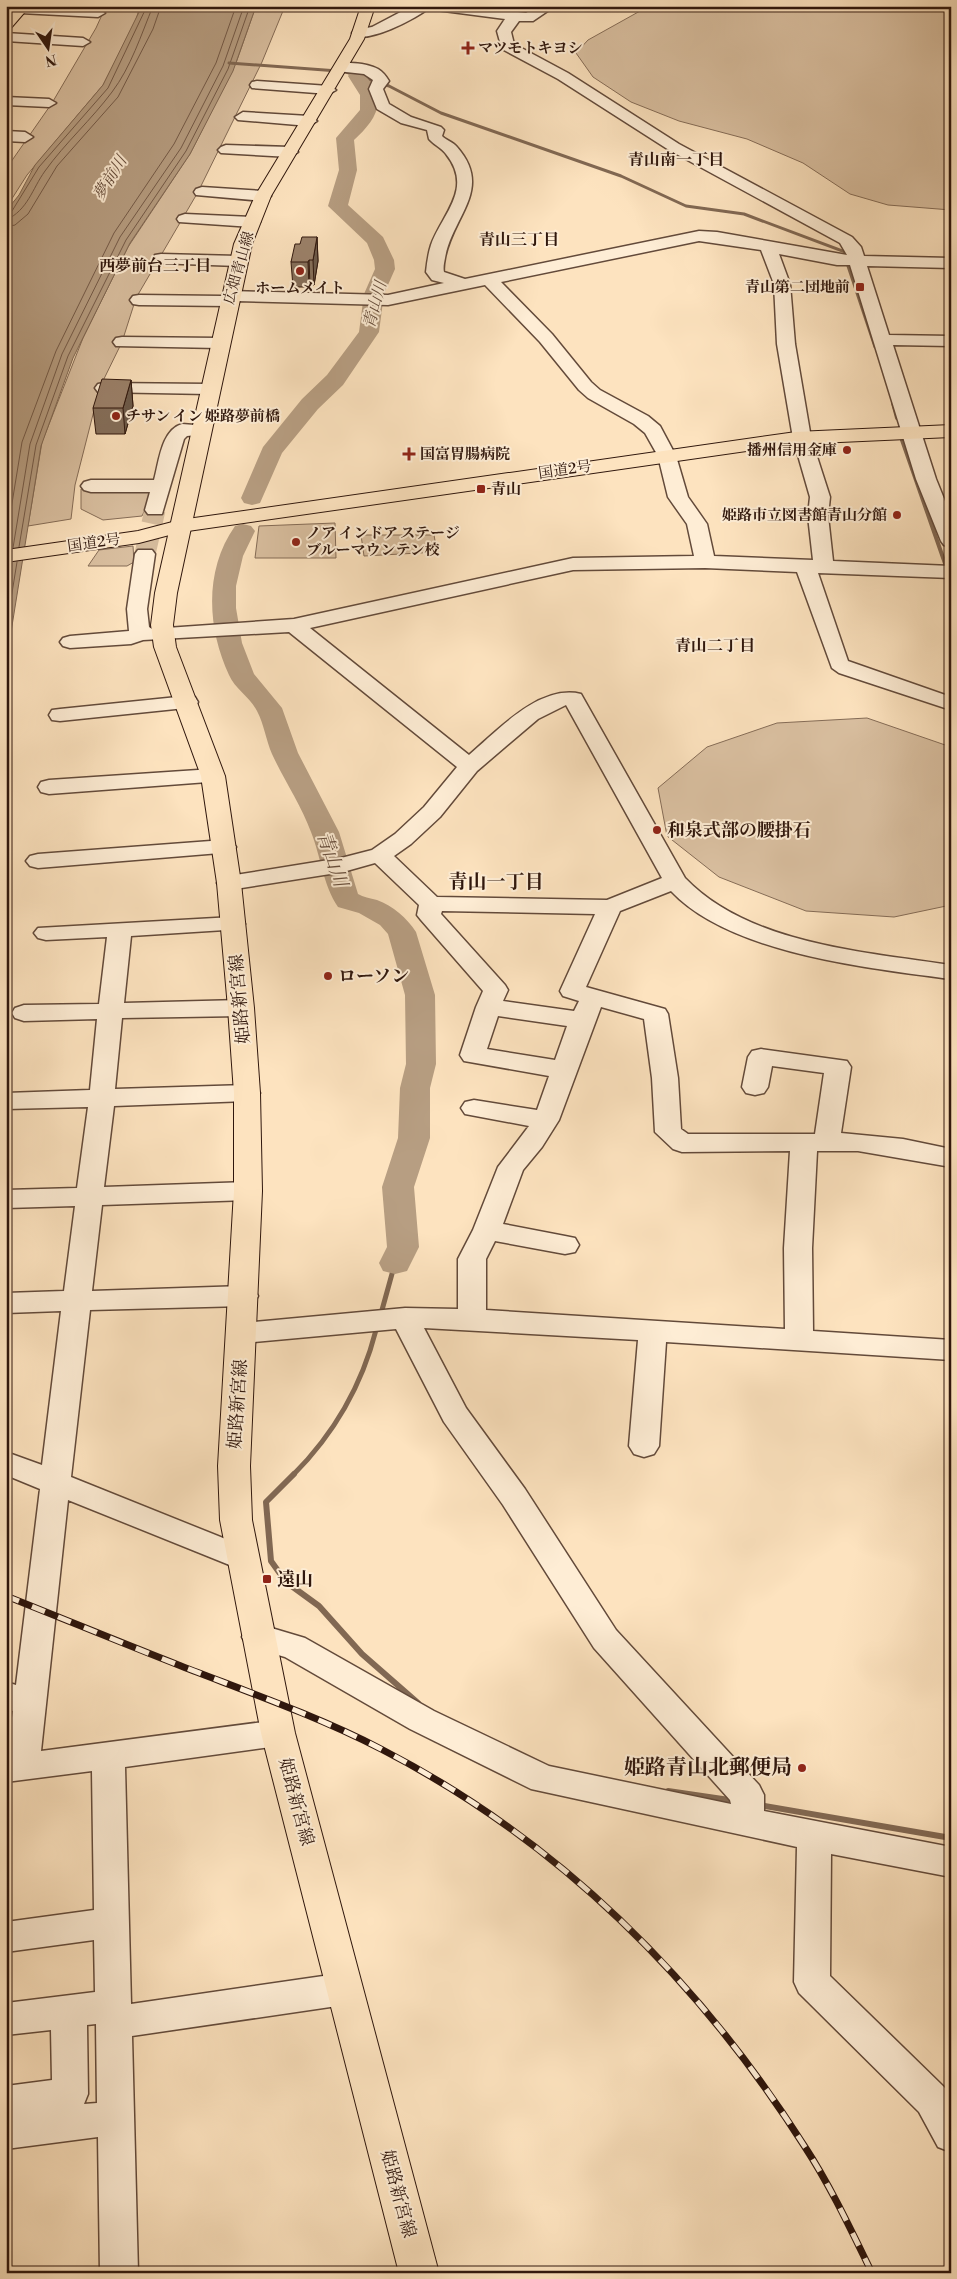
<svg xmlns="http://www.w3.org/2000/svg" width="957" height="2279" font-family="'Libre Bodoni','Noto Serif JP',serif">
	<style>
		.green { fill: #dac0a1; stroke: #856c57 }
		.water { fill: #b79e82; stroke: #816853 }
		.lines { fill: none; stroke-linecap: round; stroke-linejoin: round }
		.shore { stroke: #745a48; stroke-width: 1 }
		.stream-far3 { stroke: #816853; stroke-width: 3 }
		.stream-far2 { stroke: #816853; stroke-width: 4 }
		.stream-far1 { stroke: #816853; stroke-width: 5 }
		.stream { stroke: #816853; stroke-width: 6 }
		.river { fill: #b79e82; fill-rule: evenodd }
		.minor-tunnel { stroke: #d4ba9b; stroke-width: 21; stroke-dasharray: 21 10; stroke-linecap: butt }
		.minor-casing { stroke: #634a3a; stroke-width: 3 }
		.major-casing { stroke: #30170d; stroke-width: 2 }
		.highway-casing { stroke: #30170d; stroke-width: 2 }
		.minor { fill: #feedd5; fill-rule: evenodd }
		.major { fill: #fde3bf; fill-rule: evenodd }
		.highway { fill: #fde3bf; fill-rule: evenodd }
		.rail-casing { stroke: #30170d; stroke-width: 7 }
		.rail { stroke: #feedd5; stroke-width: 5; stroke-dasharray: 14; stroke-linecap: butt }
		.wall { fill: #856f5b; stroke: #30170d }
		.shaded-wall { fill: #6c5a4a; stroke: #30170d }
		.building { fill: #9b816a; stroke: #30170d }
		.poi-dot { fill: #8f2418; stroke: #feedd5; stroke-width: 2 }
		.labels { text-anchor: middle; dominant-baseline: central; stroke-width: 4; stroke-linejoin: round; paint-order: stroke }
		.far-poi-label { font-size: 15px; font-weight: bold; fill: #30170d; stroke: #feedd5; text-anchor: start }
		.far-street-label { font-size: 15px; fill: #30170d; stroke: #feedd5 }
		.far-neighbourhood-label { font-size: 16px; font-weight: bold; fill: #30170d; stroke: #feedd5 }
		.far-water-label { font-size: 16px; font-style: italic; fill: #664d3c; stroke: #feedd5 }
		.poi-label { font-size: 18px; font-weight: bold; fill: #30170d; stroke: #feedd5; text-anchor: start }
		.street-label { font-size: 18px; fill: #30170d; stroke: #feedd5 }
		.water-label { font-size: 19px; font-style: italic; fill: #664d3c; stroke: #feedd5 }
		.neighbourhood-label { font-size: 19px; font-weight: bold; fill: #30170d; stroke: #feedd5 }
		.near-poi-label { font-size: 21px; font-weight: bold; fill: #30170d; stroke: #feedd5; text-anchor: end }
	</style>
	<rect width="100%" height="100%" fill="#fde3bf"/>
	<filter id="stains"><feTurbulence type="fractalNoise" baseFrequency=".004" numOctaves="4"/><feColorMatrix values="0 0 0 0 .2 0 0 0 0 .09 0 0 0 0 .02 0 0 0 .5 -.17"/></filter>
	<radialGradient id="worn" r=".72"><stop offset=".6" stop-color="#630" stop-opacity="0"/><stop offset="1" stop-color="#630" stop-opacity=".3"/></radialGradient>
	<path class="green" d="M106,6H140L135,23L103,85L27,175L6,208V169L52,103L96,28Z
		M256,6H285L262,62L198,192L136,298L122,342L100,387L75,485L71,519L28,526L42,442L83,338L128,247L190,154L236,63Z
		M649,6H951V210L888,205L850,194L803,163L747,139L679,121L631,102L593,77L576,53L588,40Z
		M81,489H155L142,516L103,520L81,509Z
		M335,523L336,558H255L259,526Z
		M361,535H434L437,552L364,556Z
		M133,546L134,562L127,566H88L99,550Z
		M867,718L951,747V905L894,917L806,911L719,877L667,836L658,788L707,747L777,723Z"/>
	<path class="water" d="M142,6H256L233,71L190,154L130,243L73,358L41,446L6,663V211L19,195L35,165L103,85Z"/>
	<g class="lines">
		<path class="shore" d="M6,213L12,211L39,167L108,88L147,6
			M6,220C28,210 32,189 45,171C65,143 92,119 112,92C131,67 141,35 153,6
			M6,227L15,225L28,214L57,166L118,97L153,29L161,6
			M6,540L22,442L56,351L114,233L174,144L216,63L236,6
			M19,547L36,445L68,356L126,240L186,151L228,69L250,6
			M13,548L30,444L62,354L120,237L181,148L223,66L244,6
			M6,630L17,562"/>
		<path class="stream-far3" d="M229,63L338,71
			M346,72L389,86L441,113L621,176L686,206L744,214L853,255
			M846,260L875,347"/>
		<path class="stream-far2" d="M893,403L897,418
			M902,440L948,572"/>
		<path class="stream-far1" d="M382,1310L395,1263
			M293,1475C333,1435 362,1385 376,1330"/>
		<path class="stream" d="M294,1474L266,1502L271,1561L286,1582L319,1606L362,1654L418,1703
			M668,1791L736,1801
			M759,1805L951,1838"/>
		<path class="river" d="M357,71C364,73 367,77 371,83C387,106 371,124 354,140L357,170L348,205L383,237L394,260L395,269L384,294L379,332L343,385L318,409L282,453L260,503L252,505L244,503L241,498L263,447L302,399L327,375L359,332L364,294L375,269L374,260L367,243L328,206L339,170L336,138L360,110V95L348,76L351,72Z
			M243,524L251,526L255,531L243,556L236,586V608L242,643L254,674L282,708L298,753L339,832L358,894C363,897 370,898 377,900C393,906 407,918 416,932L435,995L436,1064L430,1088V1138L414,1187L419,1247L407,1271L395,1274L383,1271L379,1263L387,1247L382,1187L398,1138L400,1088L406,1064L405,995L388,934L380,925L359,913L338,907C323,885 321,857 311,832C301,805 284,780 272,754C266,740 264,724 257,711C250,697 235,689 229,675C207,628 204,570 235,526Z"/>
		<path class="minor-tunnel" d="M145,554L155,510"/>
		<g class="minor-casing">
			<path id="minor" d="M15,6L98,9L105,13L98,17L20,13L15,12L13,9Z
				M412,6H470L526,13L538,6H555L533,21H519L511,32L514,44L568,73L679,144L852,237L861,247L864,256L951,258V268L867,266L889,335L951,336V346L893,345L936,479L951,516V547L944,545L941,541L916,479L850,265H837L779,254L790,284L795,344L811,438L830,497L828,516L833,561L951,566V578L818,573L848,661L951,697V710L839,673L832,668L797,572L705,568L573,570L310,628L469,755C498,730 540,684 581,694L685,878C748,944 864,952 951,965V979C869,968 730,954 671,891L620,911L586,987L665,1009L668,1014L678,1078L681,1129L688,1134H815L824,1073L772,1066L768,1087L764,1093L755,1095L746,1093L742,1087L748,1057L752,1051L761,1049L847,1061L851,1067L841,1133L903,1139L951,1149V1167L858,1151H817L812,1248L813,1331L951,1340V1360L666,1342L659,1446L654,1454L644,1457L634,1454L629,1446L638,1340L424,1328L466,1408L525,1489L616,1630L759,1785L764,1795V1811L951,1847V1877L831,1854L830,1976L945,2088L951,2099V2152L938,2147L919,2112L799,1993L794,1982L797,1847L531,1789L410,1729L285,1657L247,1646L242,1637L247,1628L258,1624L305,1638L434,1711L549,1766L731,1804L730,1800L594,1648L503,1505L444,1422L396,1329L242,1343L232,1340L228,1333L232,1326L242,1323L405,1308L458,1309V1259L473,1230L498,1167L529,1126L465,1114L461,1108L465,1102L474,1100L537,1110L549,1076L464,1061L460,1055L476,1007L483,991L421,920L417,915L419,905L375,863L343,872L229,890L221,888L217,883L221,878L229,876L341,858L372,850L395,834L424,807L457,767L289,632L143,640L131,644L70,648L63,646L60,642L63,638L70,636L129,631L127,609L135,554L138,550H152L155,554L147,609L149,627L152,629L294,619L573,558L694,556L687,524L668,497L658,456L645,433L634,424L588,398L579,390L540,342L485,285L388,305L237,301L229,306L139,305L133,304L130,300L133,296L139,295L222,296L224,292L230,291L388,295L444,283L432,280L426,272C427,263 428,254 431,245C442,214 474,189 446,154C442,148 434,145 429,139L427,130L401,123L377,109L369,89L373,80L364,74L337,71L335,68C342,59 368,64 378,69C383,72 386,76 389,81L383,89L389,104L411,117L441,127L444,130L442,136C446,140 453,142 457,147C494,189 452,217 445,258C444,263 443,268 444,272L465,279L699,231L717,232L847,255L840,243L669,150L558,79L502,49L497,31L505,19L436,10L430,7C420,17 362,47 352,33L354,30L372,27ZM699,241L761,250L774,284L777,344L793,438L810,497L808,516L813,560L714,556L707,524L688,497L676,456L660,426L648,416L600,390L591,382L552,334L501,282ZM566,705L662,878L607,900L437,897L394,856L411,844L440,817L477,771L538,719ZM442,911L595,914L560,991L563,996L579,1001L574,1011L503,1001L508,990L505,985L441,914ZM601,1007L644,1019L652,1078L655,1132L673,1149L682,1152L790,1151L784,1248L785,1329L486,1310V1259L495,1241L565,1254L575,1252L579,1245L575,1238L565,1236L503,1224L523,1170L542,1147L559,1120ZM498,1016L567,1026L555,1060L487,1049Z
				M6,33L83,38L90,42L83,46L6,41Z
				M257,81L329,86L336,90L329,94L252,88L250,85L252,82Z
				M6,97L49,99L56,103L49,107L6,105Z
				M243,112L309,116L317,121L309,126L238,120L235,117Z
				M6,131L25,132L33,137L25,142L6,141Z
				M226,145L290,147L298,152L290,157L221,153L218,150L221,147Z
				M202,187L263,191L271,196L263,201L196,195L194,192L196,189Z
				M185,214L252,217L260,222L252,227L179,222L177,219L179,216Z
				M161,254L238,256L244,257L246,261L244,265L238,266L155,263L153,259L155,255Z
				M122,337L219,338L225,339L228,343L225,347L219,348L116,346L113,342L116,338Z
				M104,383L209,384L215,385L218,389L215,393L209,394L98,392L95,388L98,384Z
				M182,424L207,426L209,430L207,434L187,436L184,439L162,514H148L145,510L150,492H91L84,490L81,486L84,482L91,480H154C159,463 161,430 182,424Z
				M187,696L195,697L198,702L195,707L60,721L52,720L49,715L52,710L60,709Z
				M213,769L221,771L224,776L221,781L49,794L41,792L38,787L41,782L49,780Z
				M224,840L232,842L236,847L232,852L38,868L30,866L26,861L30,856L38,854Z
				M233,917L241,919L245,924L241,929L131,936L124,1003L241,1000L250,1003L253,1008L250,1013L241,1016L122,1018L115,1089L247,1085L256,1087L260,1093L256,1099L247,1101L114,1106L104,1187L248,1182L257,1185L261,1191L257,1197L248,1200L102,1205L92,1291L244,1286L254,1289L258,1296L254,1303L244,1306L90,1310L71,1477L253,1550L257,1558L253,1566L242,1570L68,1500L41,1751L278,1720L290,1724L294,1733L290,1742L278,1746L125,1767L131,2004L344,1973L357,1978L362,1989L357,2000L344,2005L132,2036L138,2273H100L98,2137L6,2149V2086L52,2080L51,2030L6,2035V2003L95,1992L94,1940L6,1952V1922L94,1910L92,1771L6,1782V1756L13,1711L6,1709V1682L16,1685L40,1489L6,1475V1452L42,1465L61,1311L6,1313V1293L64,1291L75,1206L6,1208V1190L77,1188L88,1107L6,1109V1093L90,1090L97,1019L24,1021L15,1018L12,1013L15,1008L24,1005L99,1004L107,937L46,940L38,938L34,933L38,928ZM96,2024L97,2103L84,2104L88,2094L87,2025Z"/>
		</g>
		<g class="major-casing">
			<path id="major" d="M15,6H30L11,28L6,29V16Z
				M361,6H375L364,39L271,196L252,244L177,593L173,625L176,647L225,776L241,883L254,1008L260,1093L262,1191L250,1466L252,1520L295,1733L439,2273H399L261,1733L220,1520L218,1466L234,1191V1093L228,1008L217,883L201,776L154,647L151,625L155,593L234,244L255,196L350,39Z"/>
		</g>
		<g class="highway-casing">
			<path id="highway" d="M951,425V437L796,444L181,532L139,543L6,562V550L138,531L180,520L796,432Z"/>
		</g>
		<use href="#minor" class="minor"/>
		<use href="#major" class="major"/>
		<use href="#highway" class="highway"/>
		<g class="rail-casing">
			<path id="rail" d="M6,1596C64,1619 122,1643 181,1666C248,1692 317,1716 381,1749C558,1840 699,1980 805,2147C831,2187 851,2230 872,2273"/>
		</g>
		<use href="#rail" class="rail"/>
	</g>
	<path class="wall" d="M317,237L318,261L314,285H310L309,287H293L291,262L300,244Z
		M131,380L133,406L125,434H96L93,408Z"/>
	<path class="shaded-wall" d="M317,237L318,261L314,285L313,260Z
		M309,260L310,285L309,287L308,262Z
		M131,380L133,406L125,434L123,408Z"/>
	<path class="building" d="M302,237H317L313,260H309L308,262H291L295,244H300Z
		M102,379L131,380L123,408H93Z"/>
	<g class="poi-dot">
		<path d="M465.5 40.5h5v5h5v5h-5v5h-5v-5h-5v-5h5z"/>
		<circle cx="300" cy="271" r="5"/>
		<rect x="855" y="282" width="10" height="10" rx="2.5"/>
		<circle cx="116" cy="416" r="5"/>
		<circle cx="847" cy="450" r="5"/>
		<path d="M406.5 446.5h5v5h5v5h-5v5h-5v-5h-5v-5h5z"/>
		<rect x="476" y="484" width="10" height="10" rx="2.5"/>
		<circle cx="897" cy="515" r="5"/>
		<circle cx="296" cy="542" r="5"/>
		<circle cx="657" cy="830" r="5"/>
		<circle cx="328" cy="976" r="5"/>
		<rect x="262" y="1574" width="10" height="10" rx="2.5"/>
		<circle cx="802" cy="1768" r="5"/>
	</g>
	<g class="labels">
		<g class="far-poi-label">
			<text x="478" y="48">マツモトキヨシ</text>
			<text x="850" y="287" text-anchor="end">青山第二団地前</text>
			<text x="300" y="288" text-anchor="middle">ホームメイト</text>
			<text x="126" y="416">チサン イン 姫路夢前橋</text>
			<text x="837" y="450" text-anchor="end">播州信用金庫</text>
			<text x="420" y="454">国富胃腸病院</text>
			<text x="491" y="489">青山</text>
			<text x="887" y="515" text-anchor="end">姫路市立図書館青山分館</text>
			<text x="306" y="533">ノア インドア ステージ<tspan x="306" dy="17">ブルーマウンテン校</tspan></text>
		</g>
		<g class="far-street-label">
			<text transform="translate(239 268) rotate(-74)">広畑青山線</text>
			<text transform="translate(565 470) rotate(-8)">国道2号</text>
			<text transform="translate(94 543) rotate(-8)">国道2号</text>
		</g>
		<g class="far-neighbourhood-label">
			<text x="676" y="160">青山南一丁目</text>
			<text x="519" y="240">青山三丁目</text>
			<text x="155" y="266">西夢前台三丁目</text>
			<text x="715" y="646">青山二丁目</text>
		</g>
		<g class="far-water-label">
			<text transform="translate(110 178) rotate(-58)">夢前川</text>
			<text transform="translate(375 305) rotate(-75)">青山川</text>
		</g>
		<g class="poi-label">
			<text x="667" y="830">和泉式部の腰掛石</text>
			<text x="338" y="976">ローソン</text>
			<text x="277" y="1579">遠山</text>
		</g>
		<g class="street-label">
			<text transform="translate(240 999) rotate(-95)">姫路新宮線</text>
			<text transform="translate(238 1404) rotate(-86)">姫路新宮線</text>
			<text transform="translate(296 1802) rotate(75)">姫路新宮線</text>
			<text transform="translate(398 2194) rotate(75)">姫路新宮線</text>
		</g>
		<g class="water-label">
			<text transform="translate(332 859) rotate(71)">青山川</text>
		</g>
		<g class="neighbourhood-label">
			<text x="496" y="882">青山一丁目</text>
		</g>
		<g class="near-poi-label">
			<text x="792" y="1768">姫路青山北郵便局</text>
		</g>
	</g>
	<rect width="957" height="2279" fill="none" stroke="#fde3bf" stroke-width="25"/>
	<rect x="8" y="8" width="942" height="2264" fill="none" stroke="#30170d" stroke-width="2.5"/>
	<rect x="12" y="12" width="932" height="2254" fill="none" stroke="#30170d"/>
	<g transform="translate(48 48) rotate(167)" stroke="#feedd5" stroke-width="4" paint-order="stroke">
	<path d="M0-4L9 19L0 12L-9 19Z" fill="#30170d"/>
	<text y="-8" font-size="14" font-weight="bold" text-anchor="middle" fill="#30170d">N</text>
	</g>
	<rect width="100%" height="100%" filter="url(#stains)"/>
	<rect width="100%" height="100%" fill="url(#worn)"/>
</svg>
